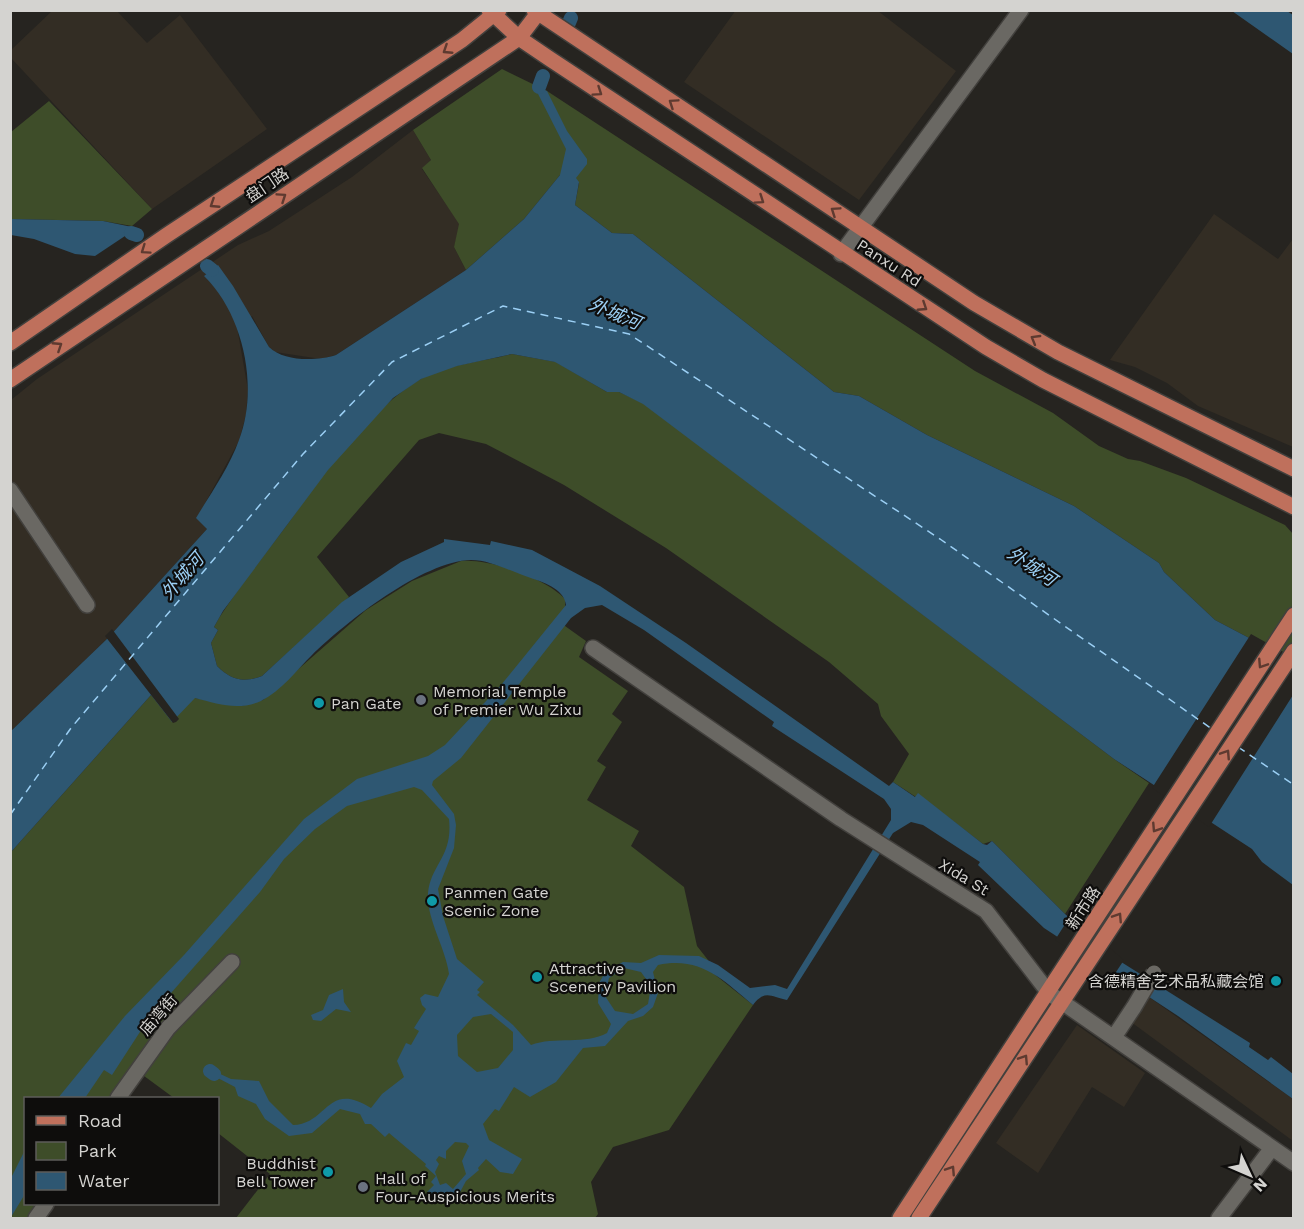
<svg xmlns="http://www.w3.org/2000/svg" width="1304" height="1229" font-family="'Work Sans','Noto Sans SC',sans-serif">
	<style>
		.built { fill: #332d24 }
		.green { fill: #3e4d29 }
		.water { fill: #2e5772; fill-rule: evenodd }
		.pier { fill: #262420 }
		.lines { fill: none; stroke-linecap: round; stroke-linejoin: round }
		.canal { stroke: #2e5772; stroke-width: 14 }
		.ferry { stroke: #9bcff4; stroke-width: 1.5; stroke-dasharray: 8 6; stroke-linecap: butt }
		.minor-casing { stroke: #42403d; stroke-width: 18 }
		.major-casing { stroke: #42403d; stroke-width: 18 }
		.minor { stroke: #6a6863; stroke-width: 15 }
		.major { stroke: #bf705c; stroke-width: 15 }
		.minor-bridge-casing { stroke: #42403d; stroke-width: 18; stroke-linecap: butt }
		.minor-bridge { stroke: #6a6863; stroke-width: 15 }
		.oneway { stroke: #5e3a30 }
		.worship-dot { fill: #6b7280; stroke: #0e0d0c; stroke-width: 2 }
		.culture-dot { fill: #0f9aa8; stroke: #0e0d0c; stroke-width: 2 }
		.labels { text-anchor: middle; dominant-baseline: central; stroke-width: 4.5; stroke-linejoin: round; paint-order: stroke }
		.street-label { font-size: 16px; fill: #d4d3d0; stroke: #0e0d0c }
		.poi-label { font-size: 16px; fill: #d4d3d0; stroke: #0e0d0c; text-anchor: start }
		.water-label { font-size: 18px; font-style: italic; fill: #9bcff4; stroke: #0e0d0c }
	</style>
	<rect width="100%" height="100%" fill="#262420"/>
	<path class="built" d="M736,10L878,11L956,71L859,200L684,82Z
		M52,11H117L147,43L180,15L267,129L152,209L11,58L10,51Z
		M413,130L431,160L422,169L460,224L454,247L466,270L336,355L321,359L275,352L269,347L252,316L237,327L248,390L246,415L239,441L197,518L207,529L108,638L11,731V400L37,379L238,245L269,231L352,177Z
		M1214,214L1278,259L1293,239V447L1198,406L1167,383L1135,367L1110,360Z
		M1146,995L1293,1099V1141L1131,1022Z
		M1077,1025L1145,1073L1124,1107L1092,1087L1038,1173L996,1143Z"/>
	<path class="green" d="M502,69L547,91L975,371L1053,413L1099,446L1128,459L1140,461L1186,478L1285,525L1293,534V661L1215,620L1164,572L1159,563L1074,506L927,435L859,396L834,392L633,234L612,233L575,205L579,183L560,175L524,219L466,270L454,247L459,224L422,168L431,160L413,130Z
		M49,101L152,209L132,226L103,221L11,219V132Z
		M512,354L556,362L607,392H619L643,403L1114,759L1149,783L1065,914L992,841L983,844L918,794L916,797L893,782L909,754L881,716L878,704L829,662L666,548L564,485L486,444L439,433L419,440L317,557L349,597L262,676C243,683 231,680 217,666L211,643L218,630L214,627L219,618C239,587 262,558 284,529C321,478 365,413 419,380C446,364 482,362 512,354Z
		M461,561C489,558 546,578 565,599V626L586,641L579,657L628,691L612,714L622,722L597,761L606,767L587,800L639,831L631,846L684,887L697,946L708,960L709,970L753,1005L669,1130L613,1147L591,1182L598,1214L595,1218H236L270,1174L218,1133V1098H174L140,1073L121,1098H26V1204H46L35,1218H11V852L151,695L195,698L241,706L263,700L366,610L412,581Z"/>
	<path class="water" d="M1232,11H1287L1293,15V54Z
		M533,84L547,91L567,131L587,159V164L576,178L579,182L575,205L612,233L633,234L834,392L859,396L927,435L1074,506L1159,563L1164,572L1215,620L1293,661V885L1262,862L1252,849L1114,759L643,404L619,392H607L555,362L512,354L457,366L421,379L393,398L328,470L223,611L214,627L218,630L211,643L217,666C231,680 243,683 262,676L342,602L401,562L444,542V539L490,545L491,541L532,550L600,586L686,643L889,786L893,782L915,797L918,793L983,844L987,845L992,841L1065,914L1118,960L1250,1043L1249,1047L1268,1060L1271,1057L1293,1074V1099L1178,1016L1044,928L978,865L980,862L923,825L911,822L893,833L787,1000C771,997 765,989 753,1005C723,980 701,956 658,965L653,972L658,993L653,1007L643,1016L628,1021L605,1046L583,1048L556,1082L530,1097L514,1087L499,1111L495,1109L483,1124L489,1140L522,1159L513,1174L500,1172L486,1159L478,1168L479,1170L466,1181L459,1194L449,1200L427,1192L434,1185L431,1182L436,1176L425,1166L426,1164L389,1133L385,1137L371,1124H365L360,1114L340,1109L312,1133L289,1136L265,1119L256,1104L238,1096L235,1087L214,1076L216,1072L231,1079L259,1081L269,1101L293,1125C328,1124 327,1080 371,1108L382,1094L404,1077L397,1061L406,1043L411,1045L419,1031L414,1028L426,1009L422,1005L420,998L425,994L438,997L449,974C446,949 426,918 428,893C431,864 453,857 449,819L422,790L414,787L347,806L315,829L284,859L260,892L149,1018L112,1075L104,1070L85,1098H58L125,1016L184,955L304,819L357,779L428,756L445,745L501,685L566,605C564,588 542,582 528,577C510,571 490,560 471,560C423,561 346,622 312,655C297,670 281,691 261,701C238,711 218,704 195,698L172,722L151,695L11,852V731L108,638L207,529L196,518C211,493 229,468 239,440C259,388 244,315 204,276L218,265L233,286L269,347C284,362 317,361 336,355L466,270L524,219L560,175L566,149ZM602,605L644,630L774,722L772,726L884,799L891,809V820L787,989L775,985L750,988L718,965L699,956L659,955L641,963L623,962L606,971L599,983L598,1003L611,1024L607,1033C586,1045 554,1036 531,1045L513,1025L477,995L480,992L477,990L484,982L457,959L443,916L438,889L454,848L456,825L454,814L432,785L433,781L461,758L571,618L585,608ZM624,968L641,972L651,986L648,1004L633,1014L615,1011L605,996L609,978ZM491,1014L513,1032V1050L498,1068L477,1072L458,1056L457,1035L473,1017ZM455,1142L466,1143L469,1146L462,1161L466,1174L453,1189L446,1183L440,1185L435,1172L439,1164L436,1160L439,1156L446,1159V1151Z
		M11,219L103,221L137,228L95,256L75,254L34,239L11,235Z
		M343,989L344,1002L351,1012L336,1009L321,1021L313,1020L311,1015L323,1010L329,995Z
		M25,1150V1194L11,1217V1178Z"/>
	<path class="pier" d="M112,629L179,719L176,722L173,723L105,636Z
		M1251,634L1294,658L1293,695L1209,827L1152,788Z
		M1071,915L1124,960L1112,978L1055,940Z"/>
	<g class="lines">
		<path class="canal" d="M568,25L571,18
			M539,87L543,76
			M131,233L137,235
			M207,266L212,270
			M149,1018L153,1022
			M210,1071L214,1074"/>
		<path class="ferry" d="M1238,747L1294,785
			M10,815L71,728L303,454L392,362L503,306L629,334L940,539L1212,729"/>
		<g class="minor-casing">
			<path id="minor" d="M841,254L1021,10
				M10,490L87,605
				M593,648L841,819L986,911L1049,993L1294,1163
				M1114,1037L1134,1007
				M118,1098L168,1028L232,962
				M36,1218L46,1204
				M1219,1218L1272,1148"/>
		</g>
		<g class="major-casing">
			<path id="major" d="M489,10L519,38L550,59L986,347L1043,380L1294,507
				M534,10L974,303L1058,352L1294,469
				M10,343L167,235L462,40L499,10
				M10,380L519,38L538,13
				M900,1218L1294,615
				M919,1218L1294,651"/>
		</g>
		<use href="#minor" class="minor"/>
		<use href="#major" class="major"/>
		<g class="minor-bridge-casing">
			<path id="minor-bridge" d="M1134,1007L1154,973"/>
		</g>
		<use href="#minor-bridge" class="minor-bridge"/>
	</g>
	<defs><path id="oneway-chevron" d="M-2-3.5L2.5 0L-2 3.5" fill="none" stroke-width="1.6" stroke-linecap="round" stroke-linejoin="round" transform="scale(1.5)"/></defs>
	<g class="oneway">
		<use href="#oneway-chevron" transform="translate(447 50) rotate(147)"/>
		<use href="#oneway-chevron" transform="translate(598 92) rotate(34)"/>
		<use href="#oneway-chevron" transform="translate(673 103) rotate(-146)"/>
		<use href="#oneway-chevron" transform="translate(282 197) rotate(-34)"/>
		<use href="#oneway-chevron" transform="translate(760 200) rotate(34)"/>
		<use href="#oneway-chevron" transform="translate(214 204) rotate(147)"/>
		<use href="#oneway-chevron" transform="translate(835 211) rotate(-146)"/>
		<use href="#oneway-chevron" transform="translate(145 250) rotate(145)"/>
		<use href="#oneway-chevron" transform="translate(923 307) rotate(33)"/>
		<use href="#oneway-chevron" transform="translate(1035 339) rotate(-150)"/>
		<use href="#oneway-chevron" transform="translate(58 346) rotate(-33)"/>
		<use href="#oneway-chevron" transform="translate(1262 664) rotate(123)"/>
		<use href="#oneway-chevron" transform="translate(1226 754) rotate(-57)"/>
		<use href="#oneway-chevron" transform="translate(1156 828) rotate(123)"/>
		<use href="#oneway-chevron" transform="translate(1118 917) rotate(-57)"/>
		<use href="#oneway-chevron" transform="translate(1024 1059) rotate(-57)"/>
		<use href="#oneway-chevron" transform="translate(951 1170) rotate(-57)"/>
	</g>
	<g class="worship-dot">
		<circle cx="421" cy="700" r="6"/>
		<circle cx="363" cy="1187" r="6"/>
	</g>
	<g class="culture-dot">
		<circle cx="319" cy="703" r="6"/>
		<circle cx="432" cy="901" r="6"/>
		<circle cx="537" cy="977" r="6"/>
		<circle cx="1276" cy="981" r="6"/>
		<circle cx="328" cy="1172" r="6"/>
	</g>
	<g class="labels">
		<g class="street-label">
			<text transform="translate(267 185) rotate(-34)">盘门路</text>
			<text transform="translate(889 263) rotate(33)">Panxu Rd</text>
			<text transform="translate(964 877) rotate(31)">Xida St</text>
			<text transform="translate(1083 908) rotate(-57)">新市路</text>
			<text transform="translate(158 1015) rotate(-49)">庙湾街</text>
		</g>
		<g class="poi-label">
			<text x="433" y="691">Memorial Temple<tspan x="433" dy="18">of Premier Wu Zixu</tspan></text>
			<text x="331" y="703">Pan Gate</text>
			<text x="444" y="892">Panmen Gate<tspan x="444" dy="18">Scenic Zone</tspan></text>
			<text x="549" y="968">Attractive<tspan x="549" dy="18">Scenery Pavilion</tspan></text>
			<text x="1264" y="981" text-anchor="end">含德精舍艺术品私藏会馆</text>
			<text x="316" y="1163" text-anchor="end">Buddhist<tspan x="316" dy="18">Bell Tower</tspan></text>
			<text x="375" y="1178">Hall of<tspan x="375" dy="18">Four-Auspicious Merits</tspan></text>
		</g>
		<g class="water-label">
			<text transform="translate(615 313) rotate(23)">外城河</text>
			<text transform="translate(1032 566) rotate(34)">外城河</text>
			<text transform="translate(182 576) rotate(-49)">外城河</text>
		</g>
	</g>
	<rect width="1304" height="1229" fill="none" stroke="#d4d3d0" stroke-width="24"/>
	<rect x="24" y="1097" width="195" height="108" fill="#0e0d0c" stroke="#5d5c5a" stroke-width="1.5"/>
	<rect x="36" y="1116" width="30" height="9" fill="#bf705c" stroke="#5d5c5a" stroke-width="1.5"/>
	<text x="78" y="1127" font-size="18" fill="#d4d3d0">Road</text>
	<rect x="36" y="1142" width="30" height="18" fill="#3e4d29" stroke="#5d5c5a" stroke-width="1.5"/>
	<text x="78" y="1157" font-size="18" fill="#d4d3d0">Park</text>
	<rect x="36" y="1172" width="30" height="18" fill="#2e5772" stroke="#5d5c5a" stroke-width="1.5"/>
	<text x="78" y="1187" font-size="18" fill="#d4d3d0">Water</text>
	<g transform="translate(1250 1175) rotate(134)" stroke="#0e0d0c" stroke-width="4.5" paint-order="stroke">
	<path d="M0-4.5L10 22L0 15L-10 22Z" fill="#d4d3d0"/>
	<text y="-9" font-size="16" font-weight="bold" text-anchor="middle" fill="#d4d3d0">N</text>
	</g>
</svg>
